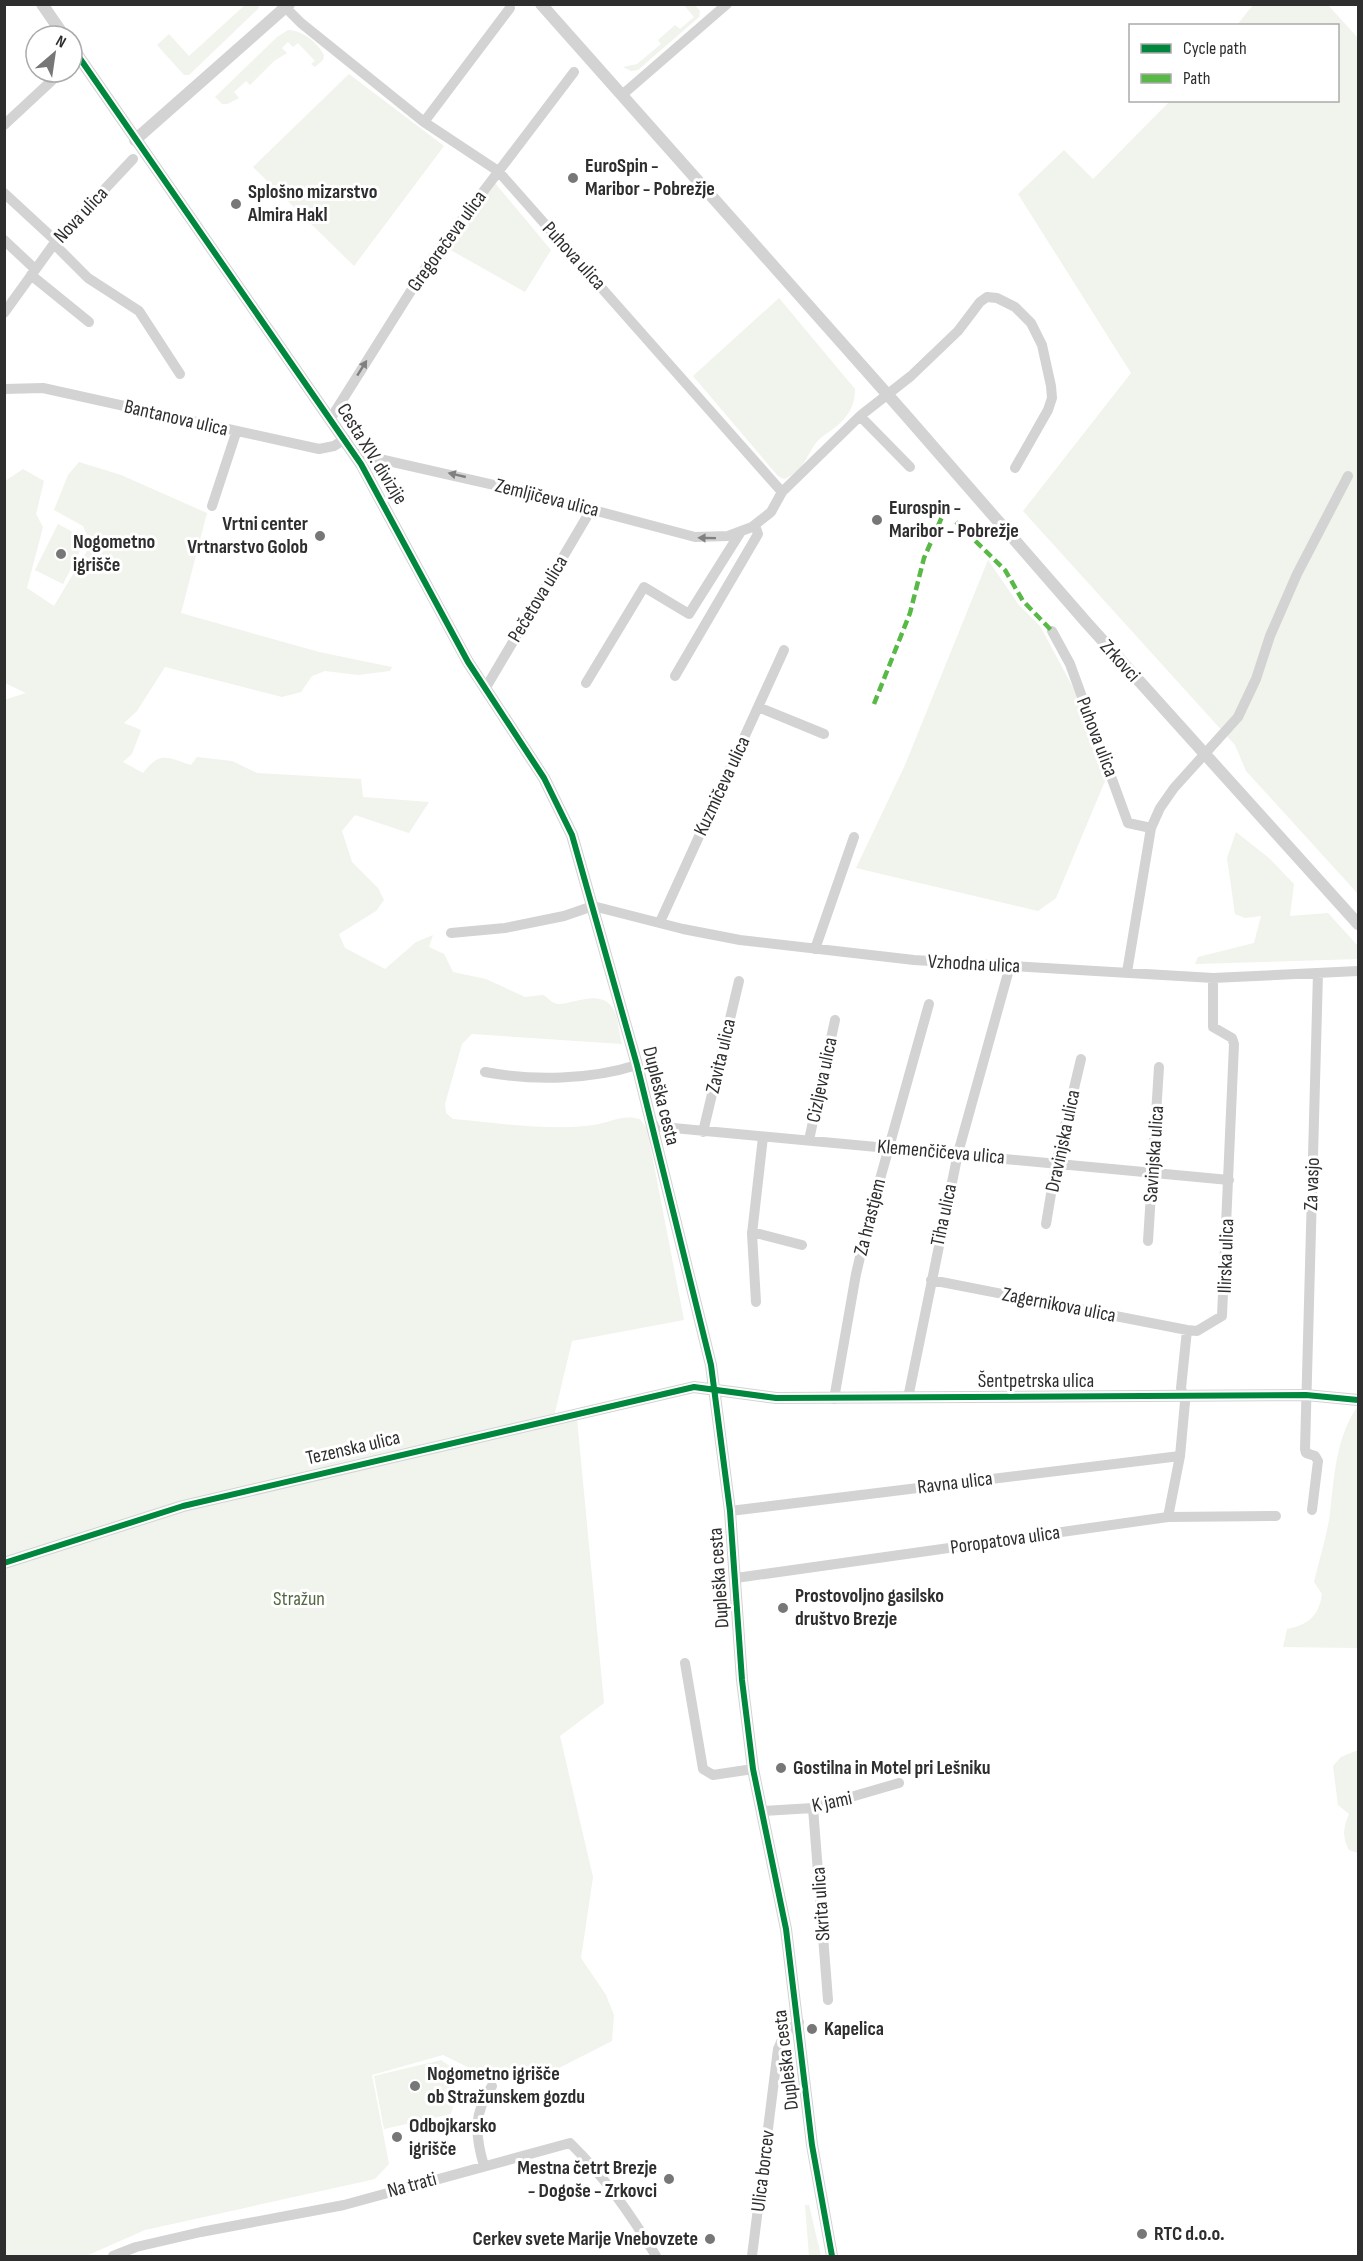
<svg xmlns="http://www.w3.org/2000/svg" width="1363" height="2261" font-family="'Sofia Sans Condensed',sans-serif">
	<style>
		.green { fill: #f0f4ec }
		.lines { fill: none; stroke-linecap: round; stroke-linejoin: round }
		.minor { stroke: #d3d3d3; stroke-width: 10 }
		.tertiary { stroke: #d3d3d3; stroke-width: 12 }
		.quiet { stroke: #58b947; stroke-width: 4.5; stroke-dasharray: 9 4.5; stroke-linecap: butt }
		.cycleway-casing { stroke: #fff; stroke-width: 10 }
		.cycleway { stroke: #00873e; stroke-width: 6 }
		.oneway { fill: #808080 }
		.poi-dot { fill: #777; stroke: #fff; stroke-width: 2 }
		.labels { text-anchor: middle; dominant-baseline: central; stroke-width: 6; stroke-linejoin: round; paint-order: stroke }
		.poi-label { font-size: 20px; font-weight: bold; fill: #2e2e2e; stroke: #fff; text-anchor: start }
		.street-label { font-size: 20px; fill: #2e2e2e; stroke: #fff }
		.park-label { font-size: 20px; fill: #52673f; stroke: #fff }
	</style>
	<rect width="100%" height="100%" fill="#fff"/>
	<path class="green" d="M246,4L258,5L259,8L189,75H184L157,45L169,34L189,56Z
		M684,5H695L700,11L699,17L638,70L631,71L623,67L637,64L661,44L658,40L675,25L680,29L694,17Z
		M1253,5H1328L1358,38V894L1246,771L1235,745L1023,511L1131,373L1018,194L1064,150L1093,179L1170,101L1338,100V26L1237,25Z
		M288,30C302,30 318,43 324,55L323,60L315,67L311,64L315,61L298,43L293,47L288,42L282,48L287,53L274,61L250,85L246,81L234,92L239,98L227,104H222L215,97L277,37Z
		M349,74L444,146L354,266L253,167Z
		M495,183L551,250L525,292L447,248Z
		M779,298L855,389C855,414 840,424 822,437C807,448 808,470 784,479L778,476L693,376Z
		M79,462L121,475L207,513L181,613L319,652L392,667L390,671L358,675L325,671L312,676L301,692L282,697L165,667L137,711L124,723L141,730L132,754L123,762L143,773C160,751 166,757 191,765L197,757L232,761L257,773L361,779L363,797L429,802L409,833L355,815L342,831L352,862L378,888L384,900L376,911L339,934L345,948L385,969L416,942L433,935L429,947L444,954L453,972L486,979L525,997L543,995C549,998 552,1004 559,1004C576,1004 603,987 615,1012C619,1021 619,1035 622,1044L472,1034L462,1044L445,1104L446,1113L453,1119C499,1123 548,1131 594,1125C611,1122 623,1114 640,1119L647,1129L684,1320L572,1341L553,1421L577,1419L604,1703L560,1736L593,1877L581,1958L606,1995L614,2015L612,2041L559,2068L515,2073L496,2081L443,2055L372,2075L389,2164L375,2179L145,2230L86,2256H5L4,700L26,693L5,683V481L23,469L44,481L36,514L43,527L27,588L54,606L91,544L83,526L54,510L68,475Z
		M58,524L86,539L63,584L35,570Z
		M988,560L1019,605L1040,626L1076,693L1082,719L1105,781L1056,898L1038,911L856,868L905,765Z
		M1236,832L1269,858L1294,884L1290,916L1328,913L1358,946V959L1195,964L1198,957L1254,943L1261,916L1245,918L1235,914L1227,858Z
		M1358,1406V1648L1283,1647L1287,1629C1308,1625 1319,1616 1322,1594L1314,1582C1319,1560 1327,1536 1330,1514C1334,1478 1336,1436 1358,1406Z
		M1358,1750V1853L1349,1850C1342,1837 1343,1828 1349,1814L1338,1805L1333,1766L1341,1757Z
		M441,2060L451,2067L456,2096L451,2114L384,2129L374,2076Z
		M805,2205H809L821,2256H809Z"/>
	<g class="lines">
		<path class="minor" d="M282,4L301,23L424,122L498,171L782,492
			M622,95L727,4
			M424,122L510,8
			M4,125L61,72
			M4,193L56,241
			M4,240L35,269
			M54,244L88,278L139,311L180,374
			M31,275L89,322
			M4,313L56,241L133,159
			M4,389L43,388L319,449L334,446L345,439
			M860,416L910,467
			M331,418L426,267L574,72
			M353,453L525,492L695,537L728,536L752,527L771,512L782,492L860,416L911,376L958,331L980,302L987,297L997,298L1015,307L1031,323L1042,345L1051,386L1052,398L1048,410L1015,468
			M212,506L236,433
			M1052,631L1070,664L1128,823L1151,828
			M675,676L758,534L755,525
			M586,683L644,587L689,614L740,533
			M485,689L592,508
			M758,707L824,734
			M660,922L784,650
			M451,933L505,928L564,916L593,906L683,929L740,940L914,960L1213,978L1358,971
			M815,949L854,837
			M1127,972L1151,828L1160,808L1174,788L1238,717L1256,679L1270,636L1297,574L1348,476
			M485,1072C533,1081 590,1080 637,1065
			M652,1126L1229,1180
			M703,1132L739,981
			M809,1140L835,1020
			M1046,1224L1056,1164L1081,1059
			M752,1232L802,1245
			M1148,1241L1159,1067
			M931,1280L1187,1330L1197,1331L1222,1316L1234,1044L1232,1038L1213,1027V978
			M756,1302L752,1234L763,1137
			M908,1398L958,1153L1010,966
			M834,1399L856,1274L870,1215L929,1004
			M1312,1510L1318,1461L1315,1456L1306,1453L1305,1449L1318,973
			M730,1511L1180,1456
			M1168,1517L1180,1456L1185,1402L1181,1388L1187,1330
			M736,1578L1168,1517L1276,1516
			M685,1663L703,1769L713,1775L753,1769
			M813,1808L828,2000
			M763,1811L813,1808L899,1783
			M484,2166C475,2135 473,2113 492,2086
			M113,2256L136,2247L201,2232L344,2205L570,2143C605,2177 631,2215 656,2256
			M752,2256L778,2049L785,2033L799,2022"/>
		<path class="tertiary" d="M42,4L64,36
			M541,4L903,412L1086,622L1358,924
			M72,47L361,464L468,662L544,778L572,835L637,1065L711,1365L730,1511L742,1680L753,1769L786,1929L812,2145L832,2256
			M135,140L289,4
			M4,1563L183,1506L694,1387L776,1398L1306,1395L1358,1400"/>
		<path class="quiet" d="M956,522L1005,570L1023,601L1052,631
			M874,704L910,613L924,558L945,510"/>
		<g class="cycleway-casing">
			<path id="cycleway" d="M72,47L361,464L468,662L544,778L572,835L637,1065L711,1365L730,1511L742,1680L753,1769L786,1929L812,2145L832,2256
				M4,1563L183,1506L694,1387L776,1398L1306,1395L1358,1400"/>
		</g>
		<use href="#cycleway" class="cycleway"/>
	</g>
	<defs><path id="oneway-solid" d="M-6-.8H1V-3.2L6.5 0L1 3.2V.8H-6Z" transform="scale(1.5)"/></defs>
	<g class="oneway">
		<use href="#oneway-solid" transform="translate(362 368) rotate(-58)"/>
		<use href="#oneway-solid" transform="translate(457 475) rotate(-167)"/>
		<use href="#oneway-solid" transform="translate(707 538) rotate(-179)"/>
	</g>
	<g class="poi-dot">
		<circle cx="573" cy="178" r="6"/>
		<circle cx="236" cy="204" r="6"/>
		<circle cx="877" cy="520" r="6"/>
		<circle cx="320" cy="536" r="6"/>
		<circle cx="61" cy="554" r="6"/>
		<circle cx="783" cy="1608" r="6"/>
		<circle cx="781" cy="1768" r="6"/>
		<circle cx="812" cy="2029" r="6"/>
		<circle cx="415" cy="2086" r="6"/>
		<circle cx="397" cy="2137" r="6"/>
		<circle cx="669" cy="2179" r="6"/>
		<circle cx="1142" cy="2234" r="6"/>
		<circle cx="710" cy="2239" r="6"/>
	</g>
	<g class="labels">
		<g class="poi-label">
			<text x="585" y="166">EuroSpin -<tspan x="585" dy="23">Maribor - Pobrežje</tspan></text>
			<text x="248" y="192">Splošno mizarstvo<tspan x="248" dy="23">Almira Hakl</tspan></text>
			<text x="889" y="508">Eurospin -<tspan x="889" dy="23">Maribor - Pobrežje</tspan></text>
			<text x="308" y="524" text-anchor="end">Vrtni center<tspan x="308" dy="23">Vrtnarstvo Golob</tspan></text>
			<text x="73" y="542">Nogometno<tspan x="73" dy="23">igrišče</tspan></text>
			<text x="795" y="1596">Prostovoljno gasilsko<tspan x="795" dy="23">društvo Brezje</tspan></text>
			<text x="793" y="1768">Gostilna in Motel pri Lešniku</text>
			<text x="824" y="2029">Kapelica</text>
			<text x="427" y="2074">Nogometno igrišče<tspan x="427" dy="23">ob Stražunskem gozdu</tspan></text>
			<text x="409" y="2126">Odbojkarsko<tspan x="409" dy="23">igrišče</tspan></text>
			<text x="657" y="2168" text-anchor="end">Mestna četrt Brezje<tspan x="657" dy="23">- Dogoše - Zrkovci</tspan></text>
			<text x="1154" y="2234">RTC d.o.o.</text>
			<text x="698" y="2239" text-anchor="end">Cerkev svete Marije Vnebovzete</text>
		</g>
		<g class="street-label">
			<text transform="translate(81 215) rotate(-47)">Nova ulica</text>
			<text transform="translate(447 241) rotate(-54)">Gregorečeva ulica</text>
			<text transform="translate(574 256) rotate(48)">Puhova ulica</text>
			<text transform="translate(176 418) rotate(13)">Bantanova ulica</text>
			<text transform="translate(372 454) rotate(58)">Cesta XIV. divizije</text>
			<text transform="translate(547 498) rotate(14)">Zemljičeva ulica</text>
			<text transform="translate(538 599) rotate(-59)">Pečetova ulica</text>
			<text transform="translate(1120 661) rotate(48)">Zrkovci</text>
			<text transform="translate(1097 737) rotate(69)">Puhova ulica</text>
			<text transform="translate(722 786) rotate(-65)">Kuzmičeva ulica</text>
			<text transform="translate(974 964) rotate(3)">Vzhodna ulica</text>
			<text transform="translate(721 1056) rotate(-77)">Zavita ulica</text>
			<text transform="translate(822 1080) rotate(-78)">Cizljeva ulica</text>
			<text transform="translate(661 1096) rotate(76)">Dupleška cesta</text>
			<text transform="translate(1063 1141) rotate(-78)">Dravinjska ulica</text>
			<text transform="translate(941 1152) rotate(5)">Klemenčičeva ulica</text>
			<text transform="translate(1154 1154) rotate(-86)">Savinjska ulica</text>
			<text transform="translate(1312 1184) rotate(-88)">Za vasjo</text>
			<text transform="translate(944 1215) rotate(-78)">Tiha ulica</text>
			<text transform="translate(870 1217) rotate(-76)">Za hrastjem</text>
			<text transform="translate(1226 1256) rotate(-88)">Ilirska ulica</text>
			<text transform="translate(1059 1305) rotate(11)">Zagernikova ulica</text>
			<text x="1036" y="1381">Šentpetrska ulica</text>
			<text transform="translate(353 1448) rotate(-13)">Tezenska ulica</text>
			<text transform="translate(955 1483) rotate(-7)">Ravna ulica</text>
			<text transform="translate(1005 1540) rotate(-8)">Poropatova ulica</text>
			<text transform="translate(719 1578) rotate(-94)">Dupleška cesta</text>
			<text transform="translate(832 1802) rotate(-12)">K jami</text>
			<text transform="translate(821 1904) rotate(-94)">Skrita ulica</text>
			<text transform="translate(786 2060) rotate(-97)">Dupleška cesta</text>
			<text transform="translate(763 2171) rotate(-83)">Ulica borcev</text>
			<text transform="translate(412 2185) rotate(-15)">Na trati</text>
		</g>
		<g class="park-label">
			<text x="299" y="1599">Stražun</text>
		</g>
	</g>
	<rect width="1363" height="2261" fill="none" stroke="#2e2e2e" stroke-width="12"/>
	<rect x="1129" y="24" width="210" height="78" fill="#ffffff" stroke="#ababab" stroke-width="1.5"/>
	<rect x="1141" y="44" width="30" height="9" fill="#00873e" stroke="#ababab" stroke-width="1.5"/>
	<text x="1183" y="54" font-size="18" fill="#2e2e2e">Cycle path</text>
	<rect x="1141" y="74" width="30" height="9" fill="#58b947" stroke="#ababab" stroke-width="1.5"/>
	<text x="1183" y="84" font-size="18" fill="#2e2e2e">Path</text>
	<g transform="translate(54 54) rotate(29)"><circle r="28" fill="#ffffff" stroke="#ababab" stroke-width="1.5"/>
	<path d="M0-4.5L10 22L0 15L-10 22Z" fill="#777777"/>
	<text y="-9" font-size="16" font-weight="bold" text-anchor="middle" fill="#2e2e2e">N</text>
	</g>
</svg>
